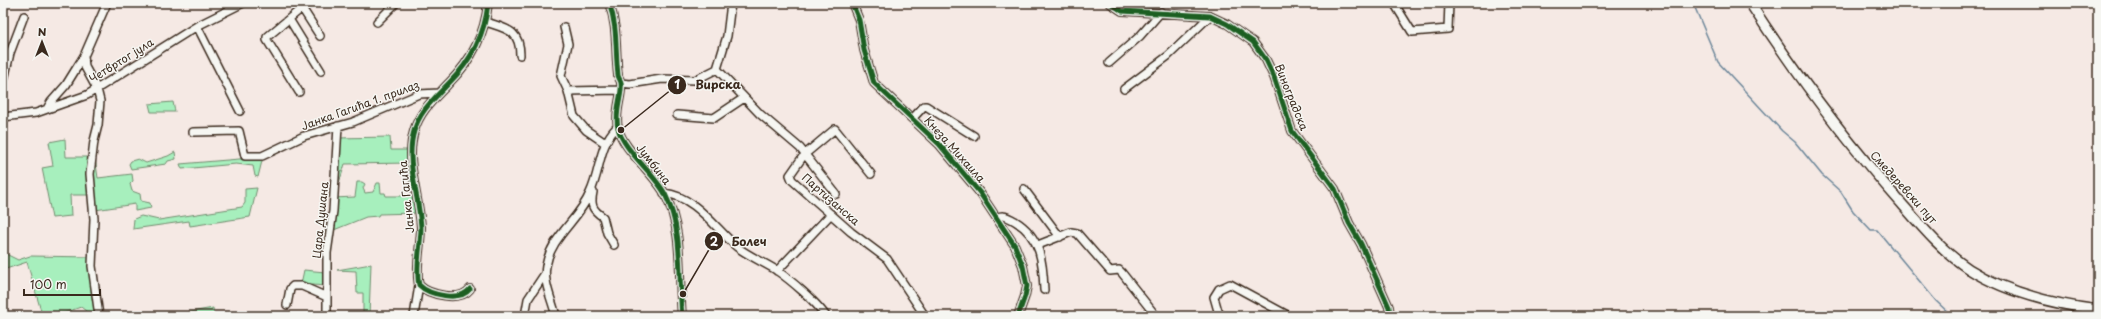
<svg xmlns="http://www.w3.org/2000/svg" width="2101" height="319" font-family="'Playpen Sans',sans-serif">
	<style>
		.green { fill: #a7efbd; stroke: #718c6e }
		.lines { fill: none; stroke-linecap: round; stroke-linejoin: round }
		.stream { stroke: #6c8699; stroke-width: 1.5 }
		.minor-casing { stroke: #3b2a1e; stroke-width: 10 }
		.major-casing { stroke: #3b2a1e; stroke-width: 12 }
		.minor { stroke: #f6f6f2; stroke-width: 7 }
		.major { stroke: #f6f6f2; stroke-width: 9 }
		.cycleway-casing { stroke: #f6f6f2; stroke-width: 8 }
		.cycleway { stroke: #1b5e20; stroke-width: 5 }
		.labels { text-anchor: middle; dominant-baseline: central; stroke-width: 3; stroke-linejoin: round; paint-order: stroke }
		.street-label { font-size: 11px; fill: #3b2a1e; stroke: #f6f6f2 }
		.leader { fill: none; stroke: #3b2a1e; stroke-width: 1.5 }
		.callout-dot { fill: #3b2a1e; stroke: #f6f6f2; stroke-width: 1.5 }
		.mark-label { font-size: 12px; text-anchor: middle; font-weight: bold; fill: #fff }
		.callout-label { font-size: 12px; text-anchor: middle; font-weight: bold; fill: #3b2a1e; stroke: #f6f6f2; stroke-width: 3; stroke-linejoin: round; paint-order: stroke }
	</style>
	<rect width="100%" height="100%" fill="#f5e9e4"/>
	<filter id="ink" filterUnits="userSpaceOnUse"><feTurbulence type="fractalNoise" baseFrequency=".025" numOctaves="2"/><feDisplacementMap in="SourceGraphic" scale="8" xChannelSelector="R" yChannelSelector="G"/><feConvolveMatrix kernelMatrix="1 2 1 2 8 2 1 2 1" color-interpolation-filters="sRGB"/></filter>
	<g filter="url(#ink)">
		<path class="green" d="M173,102L175,112H151L149,104Z
			M390,137L391,150H409L411,163L345,164L339,183H334L337,138Z
			M65,139L66,157H95L98,178L132,174L133,181L130,184L132,191L140,194L141,201L150,203L151,208L135,211V204L95,210L94,195H70L71,216L52,218L42,168L53,166L49,142Z
			M175,152L176,159L168,161L166,164L131,169L129,164L131,161L138,159L146,163L168,156Z
			M263,157L258,177L255,176L253,166L236,164L182,169L180,164Z
			M357,182H362L365,184L363,188L365,193L373,192L377,183H380L381,193H385L386,196H415L416,213L379,214L378,216L366,217L329,232L333,198L355,197Z
			M257,188L250,217L190,226L189,221L133,229L134,219L141,216L159,220L242,207L245,203V189Z
			M3,251L4,253L18,260L30,256L94,257L98,316H92L81,307L55,316H46L41,311L27,262L6,269L3,265Z
			M371,264L369,316H363V293H357L356,271L337,270Z
			M304,270L325,272V286L301,284Z
			M213,308L214,316H169Z"/>
		<g class="lines">
			<path class="stream" d="M1693,3L1718,62L1782,131L1795,142L1822,175L1841,192L1853,211L1871,230H1877L1936,301L1952,316"/>
			<g class="minor-casing">
				<path id="minor" d="M609,3C618,27 615,50 618,75C618,78 621,80 621,83C623,94 614,112 618,128C623,150 654,173 665,194C684,232 678,275 682,316
					M852,3L859,20L864,50L874,83L939,144L980,193L1015,246L1023,266L1027,286L1025,296L1018,316
					M1110,3L1122,11L1210,16L1227,24L1253,42L1266,60L1274,77L1292,131L1335,189L1349,223L1361,244L1389,307L1390,316
					M1394,3L1412,32L1448,29L1449,3
					M302,8L320,36
					M289,19L321,71
					M377,22L396,3
					M486,22C507,29 520,30 520,55
					M197,26L240,111
					M564,27L568,44L561,76L568,91L574,116L586,130L605,143
					M1109,63L1140,36L1161,12
					M717,69L727,36L731,3
					M621,83L630,84L662,79L695,80L717,69L760,114L800,148L836,194
					M3,85L10,53L24,16
					M1124,89L1168,56L1210,16
					M568,91L620,90
					M299,92L267,40V37L308,3
					M48,107L51,102L66,85L84,56
					M677,115L714,118L744,98
					M3,117L36,113L87,95L197,26L243,3
					M913,118L924,106H926L974,136
					M193,132L239,131L245,156H262L304,136L353,122L419,94L439,93
					M871,174L835,129L804,155L790,175L792,180L851,232L887,259L925,316
					M1024,189L1060,237
					M593,192C590,206 593,210 603,217L607,233L614,245
					M664,193C695,196 715,228 737,247C749,256 763,262 776,270C792,281 815,301 826,316
					M998,217C1004,214 1009,218 1015,221C1041,237 1043,262 1044,290
					M1038,245L1071,232L1077,233L1110,271L1119,270L1122,273L1156,316
					M777,271L831,214
					M470,289C460,302 429,295 419,285C415,270 421,244 421,227C419,195 405,162 414,131C420,110 435,98 449,83C472,60 485,35 488,3
					M287,305L290,289L293,286H302L327,297
					M99,316L92,266L94,219L90,174L94,141L98,125L100,101L97,89L85,67L84,56L107,3
					M327,316V253L333,211L338,126
					M414,316L419,285
					M525,316L528,299L544,275
					M556,316C552,300 543,282 546,266C551,236 579,220 590,193C601,170 598,146 617,127
					M1222,316L1218,311L1214,297L1219,289L1230,284L1289,316"/>
			</g>
			<g class="major-casing">
				<path id="major" d="M1750,3C1796,74 1846,141 1902,204C1922,227 1943,252 1969,269C2007,293 2053,304 2098,310"/>
			</g>
			<use href="#minor" class="minor"/>
			<use href="#major" class="major"/>
			<g class="cycleway-casing">
				<path id="cycleway" d="M609,3C618,27 615,50 618,75C618,78 621,80 621,83C623,94 614,112 618,128C623,150 654,173 665,194C684,232 678,275 682,316
					M852,3L859,20L864,50L874,83L939,144L980,193L1015,246L1023,266L1027,286L1025,296L1018,316
					M1110,3L1122,11L1210,16L1227,24L1253,42L1266,60L1274,77L1292,131L1335,189L1349,223L1361,244L1389,307L1390,316
					M470,289C460,302 429,295 419,285C415,270 421,244 421,227C419,195 405,162 414,131C420,110 435,98 449,83C472,60 485,35 488,3"/>
			</g>
			<use href="#cycleway" class="cycleway"/>
		</g>
	</g>
	<g class="labels">
		<g class="street-label">
			<text transform="translate(121 60) rotate(-32)">Четвртог јула</text>
			<text transform="translate(1292 97) rotate(68)">Виноградска</text>
			<text transform="translate(360 105) rotate(-20)">Јанка Гагића 1. прилаз</text>
			<text transform="translate(955 149) rotate(48)">Кнеза Михаила</text>
			<text transform="translate(654 164) rotate(52)">Јумбина</text>
			<text transform="translate(1904 187) rotate(48)">Смедеревски пут</text>
			<text transform="translate(406 197) rotate(-96)">Јанка Гагића</text>
			<text transform="translate(831 199) rotate(41)">Партизанска</text>
			<text transform="translate(320 220) rotate(-84)">Цара Душана</text>
		</g>
	</g>
	<path class="leader" d="M621 130L677 85M683 294L714 241"/>
	<g class="callout-dot">
		<circle cx="621" cy="130" r="4"/>
		<circle cx="683" cy="294" r="4"/>
		<circle cx="677" cy="85" r="10"/>
		<circle cx="714" cy="241" r="10"/>
	</g>
	<g class="mark-label">
		<text x="677" y="89">1</text>
		<text x="714" y="246">2</text>
	</g>
	<g class="callout-label">
		<text x="718" y="89">Вирска</text>
		<text x="749" y="246">Болеч</text>
	</g>
	<rect width="2101" height="319" fill="none" stroke="#f6f6f2" stroke-width="16"/>
	<rect x="8" y="8" width="2085" height="303" fill="none" stroke="#3b2a1e" stroke-width="1.5" filter="url(#ink)"/>
	<g transform="translate(42 42)" stroke="#f6f6f2" stroke-width="3" paint-order="stroke">
	<path d="M0-3L7 15L0 10L-7 15Z" fill="#3b2a1e"/>
	<text y="-6" font-size="11" font-weight="bold" text-anchor="middle" fill="#3b2a1e">N</text>
	</g>
	<path d="M24 289v6h76v-6" fill="none" stroke="#3b2a1e" stroke-width="2"/>
	<text x="30" y="289" font-size="12" fill="#3b2a1e" stroke="#f6f6f2" stroke-width="3" paint-order="stroke">100 m</text>
</svg>
